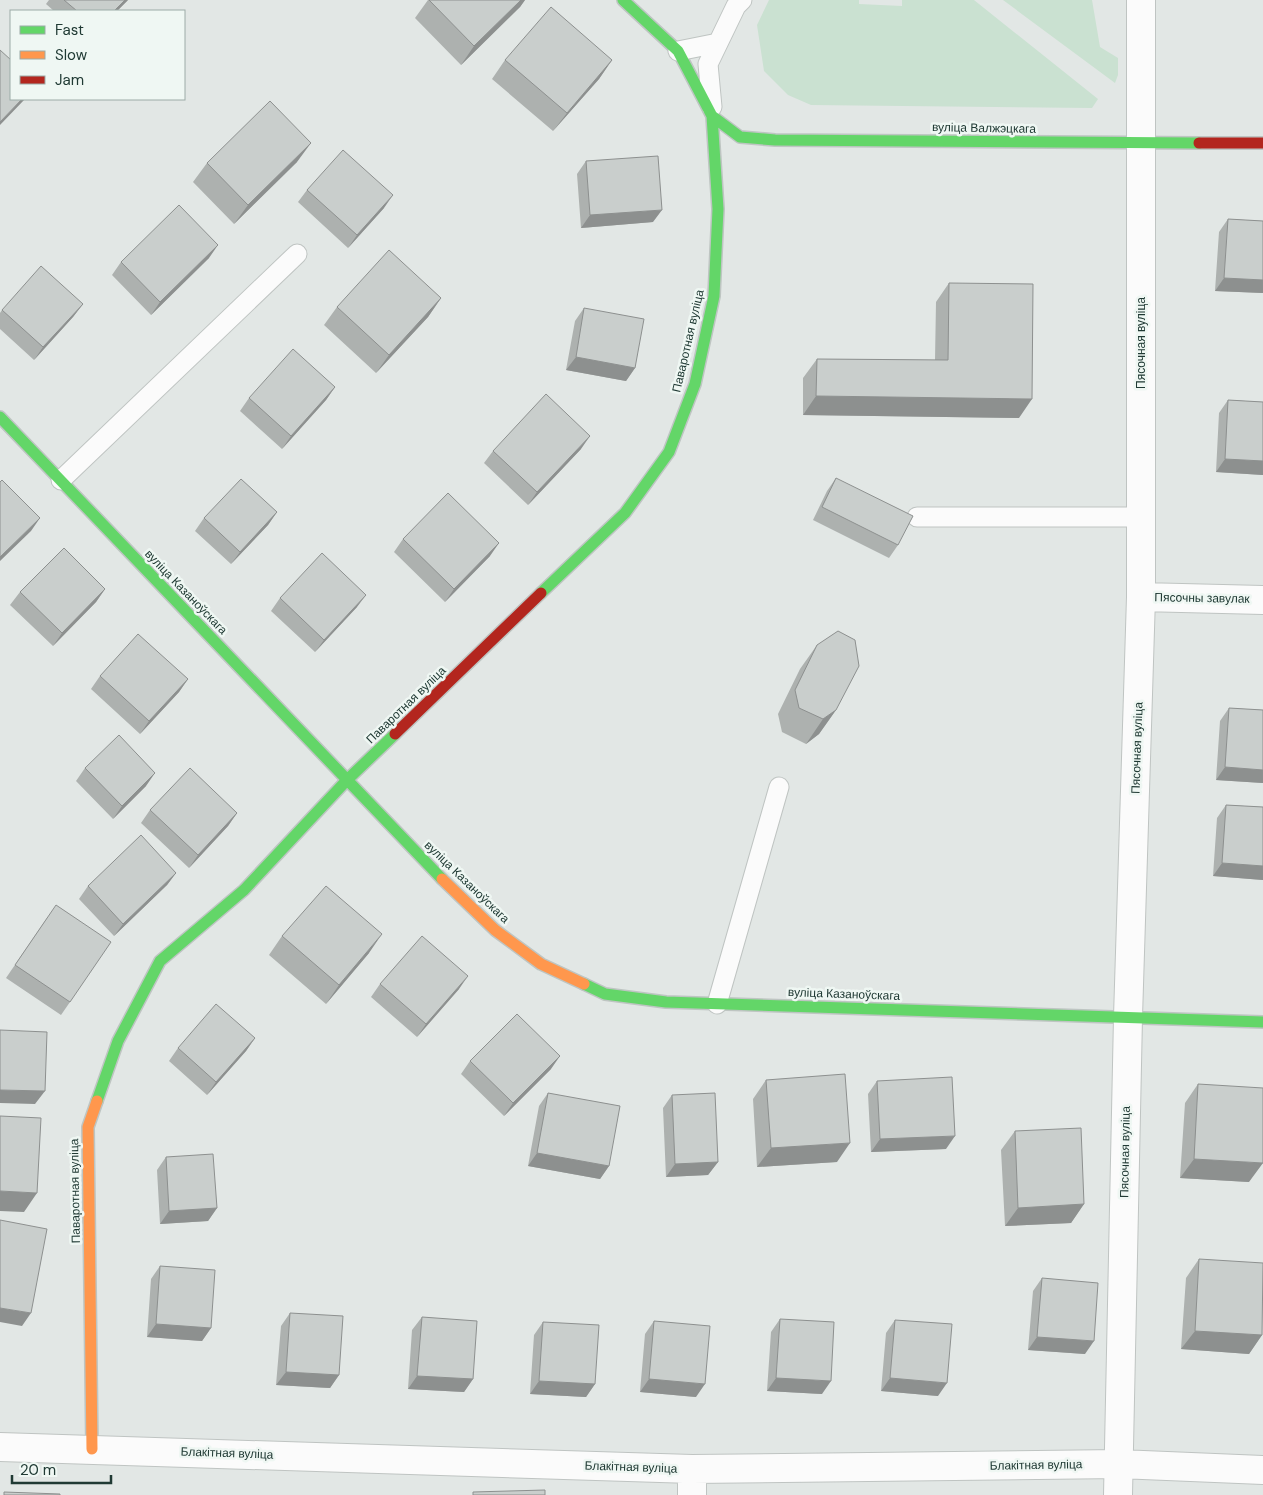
<svg xmlns="http://www.w3.org/2000/svg" width="1263" height="1495" font-family="'DM Sans',sans-serif">
	<style>
		.green { fill: #cae1d1 }
		.lines { fill: none; stroke-linecap: round; stroke-linejoin: round }
		.lane-casing { stroke: #bfc4c2; stroke-width: 21 }
		.street-casing { stroke: #bfc4c2; stroke-width: 30 }
		.fast-casing { stroke: #bec5c2; stroke-width: 14 }
		.slow-casing { stroke: #bec5c2; stroke-width: 14 }
		.jam-casing { stroke: #bec5c2; stroke-width: 14 }
		.lane { stroke: #fbfbfb; stroke-width: 19 }
		.street { stroke: #fbfbfb; stroke-width: 28 }
		.fast { stroke: #63d668; stroke-width: 11 }
		.slow { stroke: #ff974d; stroke-width: 11 }
		.jam { stroke: #b3261e; stroke-width: 11 }
		.wall { fill: #adb1af }
		.shaded-wall { fill: #8d908f }
		.building { fill: #c9cecc; stroke: #8d908f }
		.labels { text-anchor: middle; dominant-baseline: central; stroke-width: 5; stroke-linejoin: round; paint-order: stroke }
		.street-label { font-size: 12px; fill: #203a34; stroke: #eff7f3 }
	</style>
	<rect width="100%" height="100%" fill="#e2e7e5"/>
	<path class="green" d="M769,0H859V4L902,6V0H974L1098,99L1092,108L811,105L788,95L764,71L757,25Z
		M1003,0H1092L1100,47L1118,58V75L1115,83Z"/>
	<g class="lines">
		<g class="lane-casing">
			<path id="lane" d="M678,51L718,43
				M712,107L708,64L736,6L742,0
				M61,480L297,254
				M917,517H1141
				M717,1004L779,787"/>
		</g>
		<g class="street-casing">
			<path id="street" d="M1141,597L1263,600
				M0,1447L692,1469L1119,1464L1263,1470
				M692,1495V1469
				M1118,1495L1128,1017L1141,597V0"/>
		</g>
		<g class="fast-casing">
			<path id="fast" d="M712,116L740,137L775,140L1199,143
				M0,417L442,879
				M541,593L625,513L669,452L695,384L714,296L718,209L712,116L678,51L623,0
				M584,984L605,994L666,1002L1263,1022
				M97,1101L118,1041L160,961L244,890L347,780L395,734"/>
		</g>
		<g class="slow-casing">
			<path id="slow" d="M442,879L495,930L541,964L584,984
				M92,1449L88,1127L97,1101"/>
		</g>
		<g class="jam-casing">
			<path id="jam" d="M1199,143H1263
				M395,734L541,593"/>
		</g>
		<use href="#lane" class="lane"/>
		<use href="#street" class="street"/>
		<use href="#fast" class="fast"/>
		<use href="#slow" class="slow"/>
		<use href="#jam" class="jam"/>
	</g>
	<path class="wall" d="M49,0H128L117,11H54L46,4Z
		M428,0H525L520,7L461,65L415,18Z
		M505,60H612L599,79L553,131L492,79Z
		M586,161L653,222L581,228L577,174Z
		M297,162L234,224L193,182L207,163Z
		M307,190L384,208L348,248L298,202Z
		M1228,219L1263,221V293L1215,291L1219,232Z
		M209,258L151,315L112,275L121,262Z
		M949,283L1019,418L803,415V378L817,359L935,360L936,302Z
		M441,298L428,317L376,373L324,325L337,307Z
		M83,304L73,317L34,360L0,329V313L2,310Z
		M584,308L635,368L626,381L566,370L575,321Z
		M335,387L326,400L282,449L240,411L249,398Z
		M1228,400L1263,402V475L1216,472L1219,413Z
		M581,449L528,505L484,463L493,451Z
		M836,478L898,545L889,558L813,520L827,491Z
		M277,512L268,525L231,564L195,531L204,518Z
		M403,539L490,556L445,602L394,552Z
		M105,589L96,602L53,646L10,605L20,592Z
		M280,598L357,607L315,652L271,611Z
		M817,645L836,710L819,734L806,744L782,732L778,714L800,669Z
		M100,676L188,679L179,692L140,734L91,689Z
		M1229,708L1263,710V783L1216,780L1220,721Z
		M85,768L146,786L113,819L76,781Z
		M1226,805L1263,807V880L1213,876L1217,818Z
		M150,810L237,813L228,826L189,868L141,823Z
		M176,873L167,885L114,936L79,899L88,886Z
		M47,918L70,1002L61,1015L6,978Z
		M282,936L369,953L326,1004L269,955Z
		M380,984L459,989L417,1037L371,997Z
		M255,1038L246,1051L207,1095L169,1061L178,1048Z
		M470,1061L551,1069L504,1116L461,1074Z
		M766,1080L837,1162L757,1167L753,1099Z
		M877,1081L946,1149L871,1152L868,1094Z
		M1198,1084L1249,1182L1180,1178L1185,1103Z
		M548,1093L609,1166L600,1179L528,1166L539,1106Z
		M672,1095L718,1162L708,1175L666,1177L663,1108Z
		M1015,1131L1084,1204L1071,1223L1005,1226L1001,1150Z
		M166,1157L217,1208L208,1221L160,1224L157,1170Z
		M1199,1259L1262,1335L1249,1354L1181,1349L1186,1278Z
		M160,1266L211,1328L202,1341L147,1337L151,1279Z
		M1042,1278L1085,1354L1028,1350L1033,1291Z
		M290,1313L339,1375L330,1388L276,1385L281,1326Z
		M422,1317L473,1379L464,1392L408,1389L412,1330Z
		M780,1319L822,1394L767,1391L771,1332Z
		M895,1320L938,1396L881,1391L886,1333Z
		M654,1321L696,1397L640,1392L645,1334Z
		M543,1322L595,1384L586,1397L530,1394L534,1335Z"/>
	<path class="shaded-wall" d="M125,0H128L117,11H114Z
		M521,0H525L520,7L461,65L474,46Z
		M612,60L599,79L553,131L567,113Z
		M22,99H25L0,125V122Z
		M311,143L297,162L234,224L248,205Z
		M393,195L384,208L348,248L357,235Z
		M662,210L653,222L581,228L590,215Z
		M218,245L209,258L151,315L160,302Z
		M1224,278L1263,280V293L1215,291Z
		M441,298L428,317L376,373L389,355Z
		M83,304L73,317L34,360L43,347Z
		M576,357L635,368L626,381L566,370Z
		M335,387L326,400L282,449L291,436Z
		M816,396L1032,399L1019,418L803,415Z
		M590,436L581,449L528,505L537,492Z
		M1225,459L1263,461V475L1216,472Z
		M277,512L268,525L231,564L240,552Z
		M40,518L31,531L0,561V557Z
		M499,543L490,556L445,602L454,589Z
		M105,589L96,602L53,646L62,633Z
		M366,595L357,607L315,652L324,640Z
		M188,679L179,692L140,734L149,721Z
		M836,710L819,734L806,744L823,719Z
		M1225,767L1263,770V783L1216,780Z
		M155,773L146,786L113,819L122,806Z
		M237,813L228,826L189,868L198,855Z
		M1222,863L1263,866V880L1213,876Z
		M176,873L167,885L114,936L123,924Z
		M382,934L369,953L326,1004L339,985Z
		M468,976L459,989L417,1037L426,1024Z
		M255,1038L246,1051L207,1095L216,1082Z
		M560,1056L551,1069L504,1116L513,1103Z
		M0,1090L45,1091L35,1104L0,1103Z
		M955,1136L946,1149L871,1152L880,1139Z
		M850,1143L837,1162L757,1167L771,1148Z
		M537,1153L609,1166L600,1179L528,1166Z
		M1194,1159L1263,1163L1249,1182L1180,1178Z
		M718,1162L708,1175L666,1177L675,1164Z
		M0,1191L37,1193L24,1212L0,1211Z
		M1084,1204L1071,1223L1005,1226L1018,1208Z
		M217,1208L208,1221L160,1224L169,1211Z
		M0,1308L31,1313L22,1326L0,1322Z
		M156,1324L211,1328L202,1341L147,1337Z
		M1195,1331L1262,1335L1249,1354L1181,1349Z
		M1037,1337L1094,1341L1085,1354L1028,1350Z
		M286,1372L339,1375L330,1388L276,1385Z
		M417,1376L473,1379L464,1392L408,1389Z
		M776,1378L831,1381L822,1394L767,1391Z
		M890,1378L947,1383L938,1396L881,1391Z
		M649,1379L705,1384L696,1397L640,1392Z
		M539,1381L595,1384L586,1397L530,1394Z"/>
	<path class="building" d="M64,0H125L114,11H77Z
		M429,0H521L474,46Z
		M551,7L612,60L567,113L505,60Z
		M0,50L11,60V99H22L0,122Z
		M270,101L311,143L248,205L207,163Z
		M343,150L393,195L357,235L307,190Z
		M658,156L662,210L590,215L586,161Z
		M179,205L218,245L160,302L121,262Z
		M1228,219L1263,221V280L1224,278Z
		M389,250L441,298L389,355L337,307Z
		M41,266L83,304L43,347L2,310Z
		M949,283L1033,284L1032,399L816,396L817,359L948,360Z
		M584,308L644,319L635,368L576,357Z
		M293,349L335,387L291,436L249,398Z
		M546,394L590,436L537,492L493,451Z
		M1228,400L1263,402V461L1225,459Z
		M836,478L913,516L898,545L822,507Z
		M241,479L277,512L240,552L204,518Z
		M2,480L40,518L0,557V482Z
		M448,493L499,543L454,589L403,539Z
		M64,548L105,589L62,633L20,592Z
		M322,553L366,595L324,640L280,598Z
		M838,631L855,640L859,666L836,710L823,719L799,708L795,690L817,645Z
		M138,634L188,679L149,721L100,676Z
		M1229,708L1263,710V770L1225,767Z
		M119,735L155,773L122,806L85,768Z
		M190,768L237,813L198,855L150,810Z
		M1226,805L1263,807V866L1222,863Z
		M141,835L176,873L123,924L88,886Z
		M326,886L382,934L339,985L282,936Z
		M56,905L111,942L70,1002L15,965Z
		M422,936L468,976L426,1024L380,984Z
		M216,1004L255,1038L216,1082L178,1048Z
		M517,1014L560,1056L513,1103L470,1061Z
		M0,1030L47,1032L45,1091L0,1090Z
		M845,1074L850,1143L771,1148L766,1080Z
		M952,1077L955,1136L880,1139L877,1081Z
		M1198,1084L1263,1088V1163L1194,1159Z
		M548,1093L620,1106L609,1166L537,1153Z
		M715,1093L718,1162L675,1164L672,1095Z
		M0,1116L41,1118L37,1193L0,1191Z
		M1081,1128L1084,1204L1018,1208L1015,1131Z
		M213,1154L217,1208L169,1211L166,1157Z
		M0,1220L47,1229L31,1313L0,1308Z
		M1199,1259L1263,1263L1262,1335L1195,1331Z
		M160,1266L215,1270L211,1328L156,1324Z
		M1042,1278L1098,1283L1094,1341L1037,1337Z
		M290,1313L343,1316L339,1375L286,1372Z
		M422,1317L477,1321L473,1379L417,1376Z
		M780,1319L834,1322L831,1381L776,1378Z
		M895,1320L952,1324L947,1383L890,1378Z
		M654,1321L710,1326L705,1384L649,1379Z
		M543,1322L599,1325L595,1384L539,1381Z
		M545,1490V1495H473V1492Z
		M4,1492L60,1494V1495H4Z"/>
	<g class="labels">
		<g class="street-label">
			<text transform="translate(984 128) rotate(1)">вуліца Валжэцкага</text>
			<text transform="translate(688 341) rotate(-77)">Паваротная вуліца</text>
			<text transform="translate(1141 343) rotate(-90)">Пясочная вуліца</text>
			<text transform="translate(186 592) rotate(46)">вуліца Казаноўскага</text>
			<text transform="translate(1202 598) rotate(1)">Пясочны завулак</text>
			<text transform="translate(406 705) rotate(-44)">Паваротная вуліца</text>
			<text transform="translate(1137 748) rotate(-88)">Пясочная вуліца</text>
			<text transform="translate(467 882) rotate(44)">вуліца Казаноўскага</text>
			<text transform="translate(844 994) rotate(2)">вуліца Казаноўскага</text>
			<text transform="translate(1125 1152) rotate(-89)">Пясочная вуліца</text>
			<text transform="translate(75 1191) rotate(-91)">Паваротная вуліца</text>
			<text transform="translate(227 1453) rotate(2)">Блакітная вуліца</text>
			<text transform="translate(1036 1465) rotate(-1)">Блакітная вуліца</text>
			<text transform="translate(631 1467) rotate(2)">Блакітная вуліца</text>
		</g>
	</g>
	<rect x="10" y="10" width="175" height="90" fill="#eff7f3" stroke="#9caba7"/>
	<rect x="20" y="26" width="25" height="8" fill="#63d668" stroke="#9caba7"/>
	<text x="55" y="35" font-size="15" fill="#203a34">Fast</text>
	<rect x="20" y="51" width="25" height="8" fill="#ff974d" stroke="#9caba7"/>
	<text x="55" y="60" font-size="15" fill="#203a34">Slow</text>
	<rect x="20" y="76" width="25" height="8" fill="#b3261e" stroke="#9caba7"/>
	<text x="55" y="85" font-size="15" fill="#203a34">Jam</text>
	<path d="M12 1475v8h99v-8" fill="none" stroke="#203a34" stroke-width="2.5"/>
	<text x="20" y="1475" font-size="15" fill="#203a34" stroke="#eff7f3" stroke-width="4" paint-order="stroke">20 m</text>
</svg>
